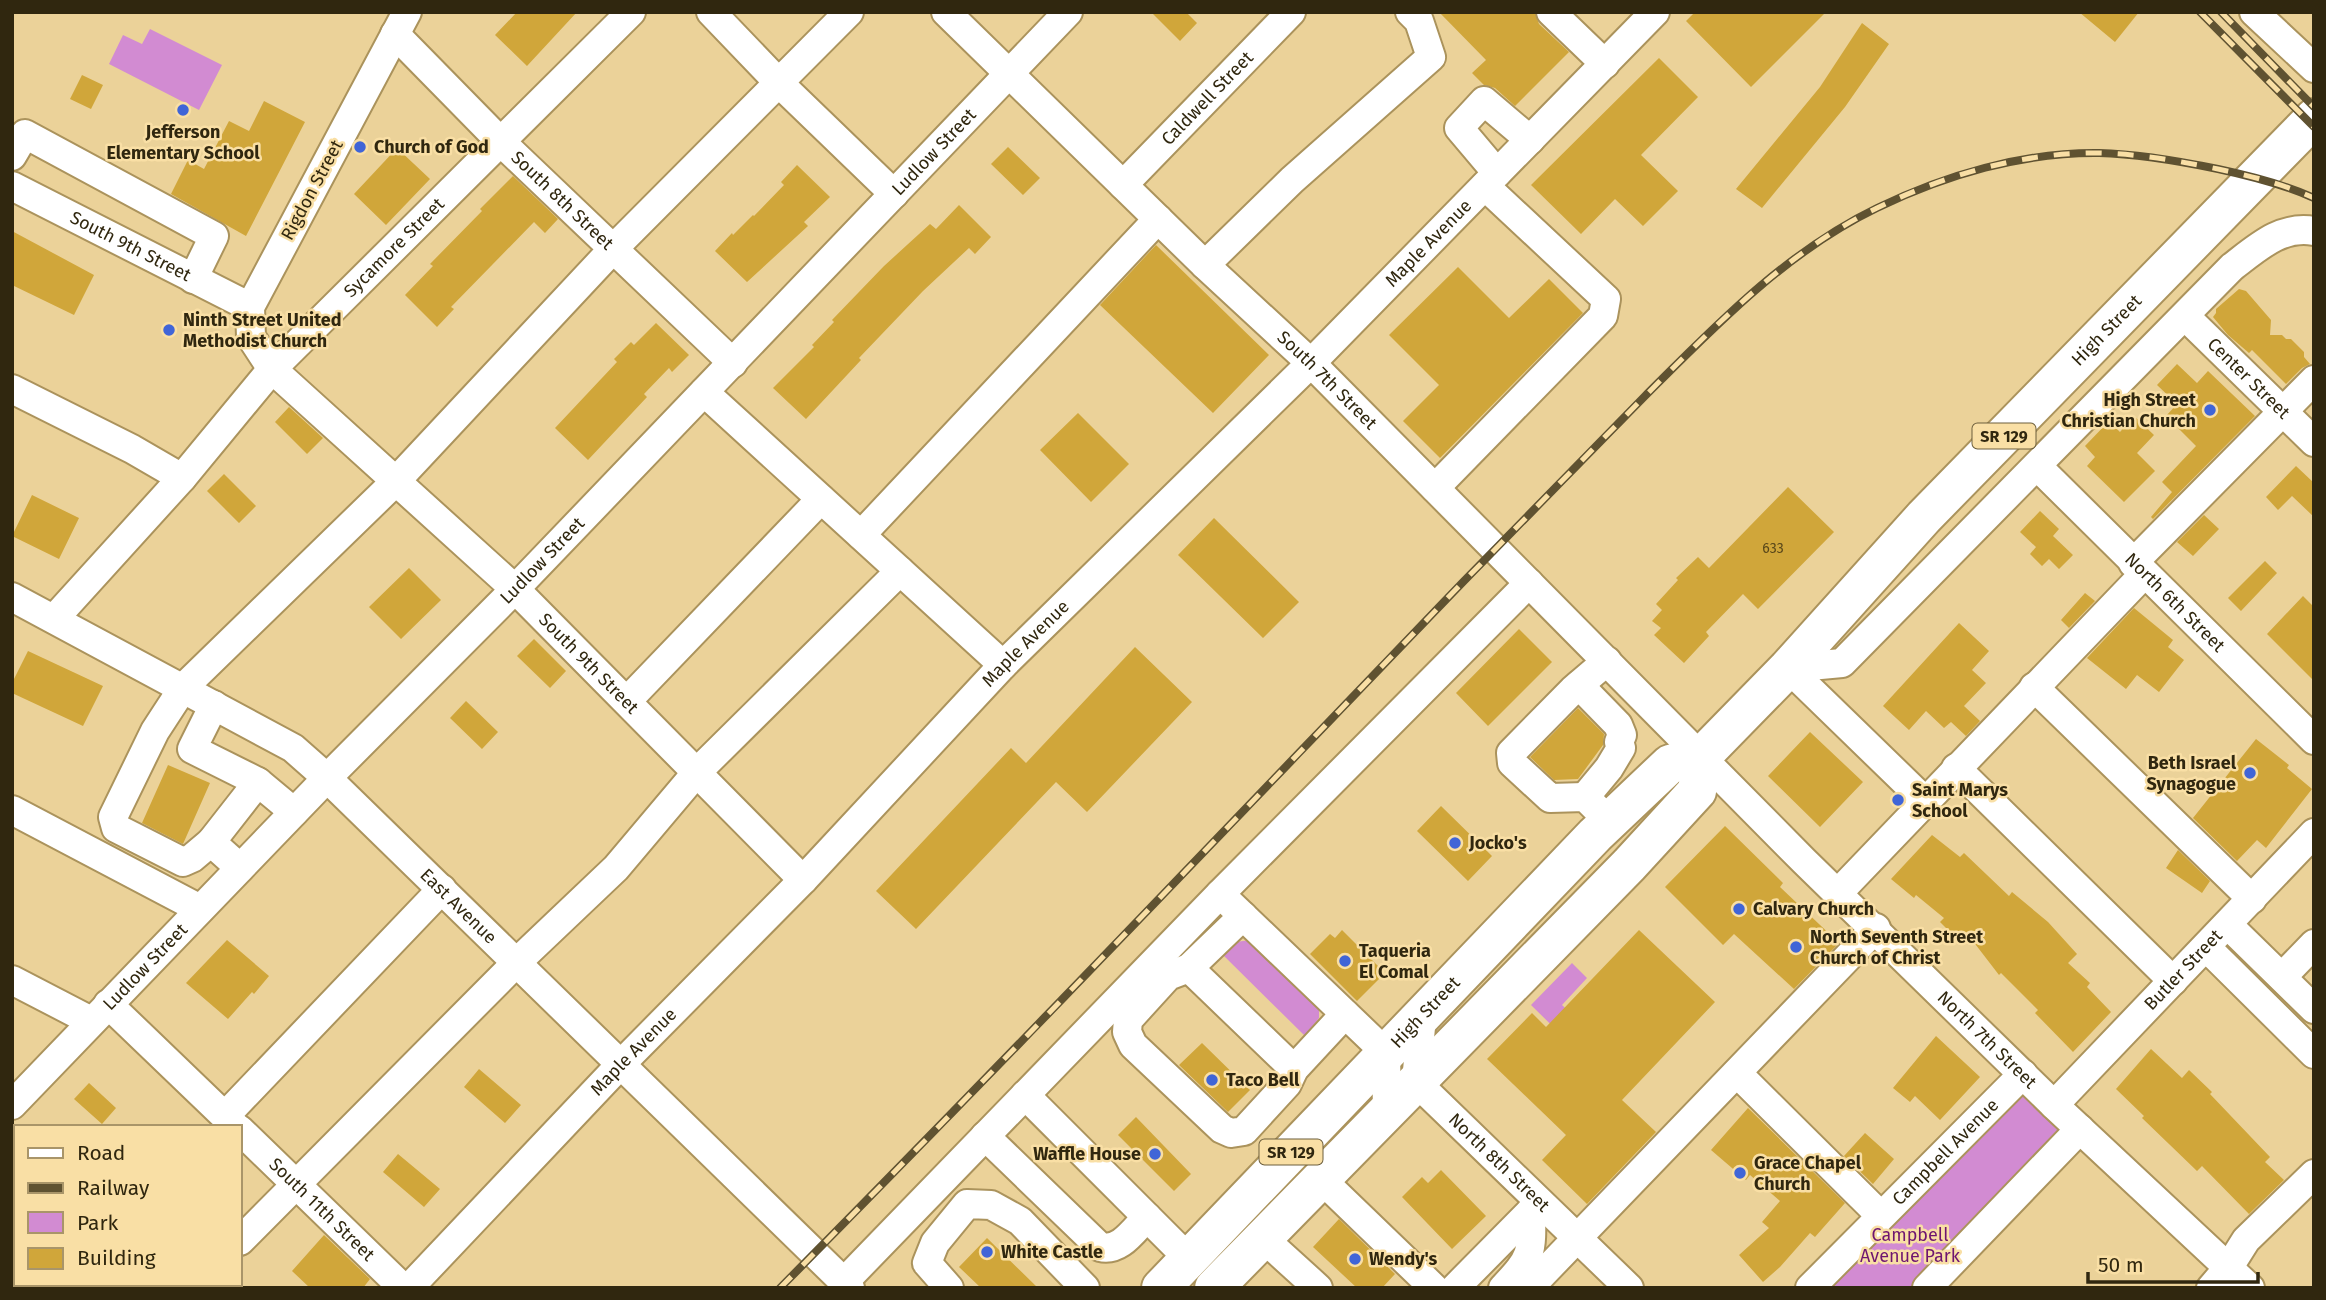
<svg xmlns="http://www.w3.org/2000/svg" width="2326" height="1300" font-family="'Fira Sans',sans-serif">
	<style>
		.green { fill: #d28bd2 }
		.building { fill: #d0a63a }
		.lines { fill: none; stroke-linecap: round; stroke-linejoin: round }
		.minor-casing { stroke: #ab935c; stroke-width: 32 }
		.highway-casing { stroke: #ab935c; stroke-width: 42 }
		.minor { stroke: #fff; stroke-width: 28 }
		.highway { stroke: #fff; stroke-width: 38 }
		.rail-casing { stroke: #5f5231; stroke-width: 8 }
		.rail { stroke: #f9dfa5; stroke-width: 5; stroke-dasharray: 16; stroke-linecap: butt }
		.poi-dot { fill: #4065d7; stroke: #f9dfa5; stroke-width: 2.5 }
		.labels { text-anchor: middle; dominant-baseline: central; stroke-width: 5; stroke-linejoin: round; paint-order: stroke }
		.number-label { font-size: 14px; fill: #58471a }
		.shield { fill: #f9dfa5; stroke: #6c5e3c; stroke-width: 2 }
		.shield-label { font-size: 16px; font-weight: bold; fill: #30270f }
		.street-label { font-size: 18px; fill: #30270f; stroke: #f9dfa5 }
		.poi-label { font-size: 18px; font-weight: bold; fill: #30270f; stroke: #f9dfa5; text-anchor: start }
		.park-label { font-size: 18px; fill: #6e1470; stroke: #f9dfa5 }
	</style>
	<rect width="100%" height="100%" fill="#ebd299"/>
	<path class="green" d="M150,29L222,65L199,110L109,64L123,35L142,44Z
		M1250,940L1319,1007V1018L1305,1036L1221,953L1236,942Z
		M1572,963L1587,978L1562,1005L1614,1055L1598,1071L1531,1005Z
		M2023,1074L2080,1129L1927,1288H1810Z"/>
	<path class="building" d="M517,12H577L527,66L495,35Z
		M1151,12H1186L1197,23L1180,41Z
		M1439,12H1535L1539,24L1569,52L1515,106L1495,88L1484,85L1472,73L1486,60Z
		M1695,12H1826L1751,87L1686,21Z
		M2079,12H2139L2115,42Z
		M1862,23L1889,44L1845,107L1762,208L1736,189L1820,87Z
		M1659,58L1698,97L1641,155L1678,191L1643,226L1615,199L1581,234L1531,185Z
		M82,75L103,85L91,109L70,99Z
		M264,101L305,122L246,236L171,194L188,160L204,169L229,121L249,131Z
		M1008,147L1040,178L1023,195L991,164Z
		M397,148L430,179L386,225L354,194Z
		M797,165L830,197L804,222L808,226L747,282L715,251L732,233L733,235L753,215L754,216L784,185L781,182Z
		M513,176L558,219L545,233L534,222L451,307L454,309L437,327L405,295L433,266L430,264L482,211L480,209Z
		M959,205L991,237L975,254L969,248L923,291L859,358L861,360L806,419L773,388L814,347L812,345L834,322L832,320L884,266L930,224L936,229Z
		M12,231L94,275L74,315L12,285Z
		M1156,245L1269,355L1213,413L1100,305Z
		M1458,267L1509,318L1549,279L1583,313L1440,458L1403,421L1439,385L1389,335Z
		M2239,289L2246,291L2271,320L2270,335H2282L2286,339H2291L2304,352V357L2310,364L2302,368L2286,384L2252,350L2249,353L2228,335L2213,317L2216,313V309Z
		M656,323L689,355L672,372L669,368L644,394L647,397L588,460L555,428L617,362L614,359L631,342L634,345Z
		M2177,364L2197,383L2208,371L2255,416L2153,519L2151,517L2172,492L2162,482L2196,446L2166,416L2177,404L2157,385Z
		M289,407L323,438L307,454L275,422Z
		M1078,413L1129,464L1091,502L1040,450Z
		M2134,416L2154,435L2137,453L2155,471L2124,502L2087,466L2095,457L2085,446L2109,421L2120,432Z
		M2296,466L2314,483V517L2292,496L2278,510L2266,497Z
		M224,474L256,506L239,523L207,491Z
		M1788,487L1834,532L1758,609L1743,594L1706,632L1709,636L1684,663L1654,635L1661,628L1652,621L1662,610L1656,604L1678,580L1676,578L1698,557L1709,568Z
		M32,495L79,518L59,559L12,536Z
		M2040,511L2059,529L2053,536L2073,555L2059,569L2049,559L2042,566L2030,554L2036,547L2020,532Z
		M2204,515L2219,529L2193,556L2177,542Z
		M1214,518L1299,602L1263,638L1178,555Z
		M2265,561L2277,573L2241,611L2228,598Z
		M409,568L441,600L401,639L369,607Z
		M2085,593L2095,601L2069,628L2061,620Z
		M2303,596L2314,607V681L2267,634Z
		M2134,608L2173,640L2168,647L2184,660L2159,692L2137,675L2126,689L2087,658Z
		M1959,623L1989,651L1972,670L1986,683L1964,706L1980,721L1966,736L1951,722L1944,728L1926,711L1909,730L1883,706Z
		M1519,629L1552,662L1488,726L1456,693Z
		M534,639L566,671L550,688L517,656Z
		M1135,647L1192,702L1087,812L1056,782L916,929L876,891L1011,748L1026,763Z
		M28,651L103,686L83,726L12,693V683Z
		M466,701L498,732L482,749L450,718Z
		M1578,708L1604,734L1603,745L1578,779L1554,780L1530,757Z
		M1810,732L1863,782L1820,827L1768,776Z
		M2256,739L2289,765L2287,768L2312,789L2266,848L2257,840L2237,861L2193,818Z
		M168,765L210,783L183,844L142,823Z
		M1441,806L1492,856L1468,881L1417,831Z
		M1725,826L1783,883L1780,887L1839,943L1794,989L1734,934L1723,945L1665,887Z
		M1932,835L1960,857L1964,853L2009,896L2012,892L2048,922L2077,954L2068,963L2090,983L2087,987L2111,1012L2073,1052L2035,1013L2038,1010L2001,973L1999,975L1969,936L1962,944L1940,922L1944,918L1916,895L1914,898L1891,879Z
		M2178,850L2210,881L2202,893L2166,868Z
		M1342,930L1379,967L1380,978L1357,1001L1310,954L1330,934L1335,938Z
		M1639,930L1715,1002L1622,1100L1656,1132L1587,1204L1542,1160L1566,1135L1487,1059L1532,1013L1546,1027Z
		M227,940L269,976L254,994L252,992L228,1019L186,983Z
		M1936,1036L1980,1077L1940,1120L1915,1096L1910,1102L1893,1088Z
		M1202,1043L1250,1090L1228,1112L1179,1065Z
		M2151,1049L2182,1078L2189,1070L2212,1092L2210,1094L2270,1157L2265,1162L2284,1180L2249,1214L2202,1166L2197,1171L2142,1118L2144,1116L2116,1089Z
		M479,1069L521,1105L505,1123L464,1087Z
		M89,1083L116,1108L102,1124L74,1099Z
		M1748,1108L1845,1203L1815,1237L1810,1233L1780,1267L1763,1282L1739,1255L1769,1228L1762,1222L1780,1201L1750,1175L1746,1180L1711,1150Z
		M1136,1117L1191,1174L1174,1191L1118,1135Z
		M1865,1133L1894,1159L1873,1184L1844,1156Z
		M398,1154L440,1189L424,1207L383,1172Z
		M1441,1170L1486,1216L1452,1249L1402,1197L1422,1177L1428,1183Z
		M1339,1219L1395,1274L1382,1288H1357L1313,1247Z
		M324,1235L370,1279L363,1288H310L292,1271Z
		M987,1238L1038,1288H981L959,1267Z"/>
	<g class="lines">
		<g class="minor-casing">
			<g id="minor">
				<path id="s1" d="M407,12L250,307L251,337L272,369L515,589L803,880"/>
				<path d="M711,12L779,83L894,194"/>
				<path id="s2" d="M946,12L1205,265L1311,363L1804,861L2054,1105L2250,1288"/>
				<path d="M1551,12L1605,64"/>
				<path d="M2254,12L2314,68"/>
				<path id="s3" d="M395,34L501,142L733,363"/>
				<path d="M12,156L25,134L214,236L193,279"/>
				<path d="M1497,173L1459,128L1484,101L1530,140"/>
				<path id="s4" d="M1123,185L1291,12"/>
				<path id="s5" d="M12,186L250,307"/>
				<path d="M1205,265L1292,180L1431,57L1419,21L1410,12"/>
				<path id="s6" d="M2185,316L2314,442"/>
				<path d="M12,389L132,449L182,478"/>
				<path d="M704,392L1003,665"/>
				<path id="s7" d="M2037,466L2314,740"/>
				<path d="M1435,488L1603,316L1606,299L1485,186"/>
				<path d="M861,535L1158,219"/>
				<path d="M2133,563L2314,380"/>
				<path id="s8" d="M12,597L293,748L327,778L850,1288"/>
				<path id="s9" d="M54,619L182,478L272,369L631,12"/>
				<path d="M1607,661L1573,690L1511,753L1512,763L1550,798L1585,797L1610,822"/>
				<path d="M1788,668L1842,663L2232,267C2257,248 2281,225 2314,231"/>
				<path d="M1788,668L1925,801"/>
				<path d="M1579,685L1618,725L1622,735L1619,742L1621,748L1609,768L1585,797"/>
				<path d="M2034,687L2252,899"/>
				<path d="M627,701L821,499"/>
				<path d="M214,705L192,749L258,782"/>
				<path d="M1956,768L2173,981"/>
				<path d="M12,810L200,909"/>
				<path d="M211,842L258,782L294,812"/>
				<path d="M240,868L211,842L192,858L183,862L116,828L113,817L155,731L183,688L396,481L613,249L849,12"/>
				<path d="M1838,893L2144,574"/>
				<path d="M1220,894L1386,1053L1387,1111"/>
				<path d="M1243,916L1189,968L1294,1069"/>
				<path d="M2228,925L2314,1009"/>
				<path d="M2206,947L2314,1054"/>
				<path d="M1189,968L1168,976L1128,1020L1127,1032L1133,1045L1222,1129L1231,1133L1244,1131L1287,1084L1294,1069L1345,1014"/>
				<path d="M2282,977L2314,944"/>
				<path d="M12,980L91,1021"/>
				<path d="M108,1004L236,1127"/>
				<path id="s10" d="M1422,1016L1416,1082L1629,1288"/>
				<path d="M1737,1073L1880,1215"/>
				<path d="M1025,1095L1189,1259"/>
				<path id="s11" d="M12,1105L327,778L515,589L1068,12"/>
				<path id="s12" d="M2054,1105L2314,833"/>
				<path d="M225,1116L442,889"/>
				<path id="s13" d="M240,1130L403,1288"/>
				<path d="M985,1136L1100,1247C1120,1252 1133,1231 1147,1217"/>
				<path d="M1321,1179L1434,1288"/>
				<path d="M1263,1238L1318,1288"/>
				<path d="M240,1241L517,962L616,868L697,772L900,571"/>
				<path d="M844,1282L1220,894L1529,583"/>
				<path d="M194,1288L198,1284"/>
				<path id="s14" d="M409,1288L621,1064L803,880L1003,665L1311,363L1655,12"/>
				<path d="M949,1288L927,1263L935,1243L967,1204L991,1205L1020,1221L1085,1288"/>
				<path d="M1455,1288L1539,1203"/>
				<path d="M1503,1288C1532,1257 1532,1254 1531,1211"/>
				<path d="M1529,1288L1876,928"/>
				<path id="s15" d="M1810,1288L2023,1074"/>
				<path d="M1927,1288L2080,1129"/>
				<path d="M2211,1288L2229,1267L2246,1240L2314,1174"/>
			</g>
		</g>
		<g class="highway-casing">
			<g id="highway">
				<path id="s16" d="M1161,1288L1595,835L1670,764L1702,756L1788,668L1924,517L2314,118"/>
				<path d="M1214,1288L1629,865L1697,791L1702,756"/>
			</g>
		</g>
		<use href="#minor" class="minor"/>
		<use href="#highway" class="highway"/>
		<g class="rail-casing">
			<path id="rail" d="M2200,12L2314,127
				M2221,12L2314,107
				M780,1288C1011,1055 1236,818 1463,582C1524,520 1584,458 1645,396C1716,325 1786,252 1877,208C1945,175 2023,152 2099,153C2140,154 2179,161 2218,169C2251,176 2283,184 2314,198"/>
		</g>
		<use href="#rail" class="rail"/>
	</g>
	<g class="poi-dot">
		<circle cx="183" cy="110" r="7"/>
		<circle cx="360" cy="147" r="7"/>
		<circle cx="169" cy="330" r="7"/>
		<circle cx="2210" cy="410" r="7"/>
		<circle cx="2250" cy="773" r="7"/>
		<circle cx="1898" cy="800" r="7"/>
		<circle cx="1455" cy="843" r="7"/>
		<circle cx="1739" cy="909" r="7"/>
		<circle cx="1796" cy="947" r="7"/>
		<circle cx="1345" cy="961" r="7"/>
		<circle cx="1212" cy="1080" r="7"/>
		<circle cx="1155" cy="1154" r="7"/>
		<circle cx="1740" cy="1173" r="7"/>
		<circle cx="987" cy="1252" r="7"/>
		<circle cx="1355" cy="1259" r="7"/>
	</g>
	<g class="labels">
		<g class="number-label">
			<text x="1773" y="548">633</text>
		</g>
		<g class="shield">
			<rect x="1972.5" y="423.5" width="63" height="25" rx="5"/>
			<rect x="1259.5" y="1139.5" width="63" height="25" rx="5"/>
		</g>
		<g class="shield-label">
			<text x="2004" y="436">SR 129</text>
			<text x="1291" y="1152">SR 129</text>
		</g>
		<g class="street-label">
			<text stroke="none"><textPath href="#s4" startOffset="121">Caldwell Street</textPath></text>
			<text stroke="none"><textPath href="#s11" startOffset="1326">Ludlow Street</textPath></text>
			<text transform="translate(312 190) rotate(-62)">Rigdon Street</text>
			<text stroke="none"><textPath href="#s3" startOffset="236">South 8th Street</textPath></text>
			<text stroke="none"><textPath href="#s14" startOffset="1460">Maple Avenue</textPath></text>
			<text stroke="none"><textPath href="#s5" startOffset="133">South 9th Street</textPath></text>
			<text stroke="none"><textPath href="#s9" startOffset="504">Sycamore Street</textPath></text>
			<text stroke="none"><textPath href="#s16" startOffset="1351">High Street</textPath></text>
			<text stroke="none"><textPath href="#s6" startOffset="89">Center Street</textPath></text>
			<text stroke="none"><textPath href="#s2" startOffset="530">South 7th Street</textPath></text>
			<text stroke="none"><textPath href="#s11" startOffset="760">Ludlow Street</textPath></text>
			<text stroke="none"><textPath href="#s7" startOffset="194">North 6th Street</textPath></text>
			<text stroke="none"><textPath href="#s14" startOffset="892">Maple Avenue</textPath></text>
			<text stroke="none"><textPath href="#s1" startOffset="835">South 9th Street</textPath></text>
			<text stroke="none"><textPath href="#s8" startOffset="548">East Avenue</textPath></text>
			<text stroke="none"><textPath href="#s11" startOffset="192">Ludlow Street</textPath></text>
			<text stroke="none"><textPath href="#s12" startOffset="187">Butler Street</textPath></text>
			<text stroke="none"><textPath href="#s16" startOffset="382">High Street</textPath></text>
			<text stroke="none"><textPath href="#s2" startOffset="1463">North 7th Street</textPath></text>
			<text stroke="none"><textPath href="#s14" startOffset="326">Maple Avenue</textPath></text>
			<text stroke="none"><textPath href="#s15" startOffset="192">Campbell Avenue</textPath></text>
			<text stroke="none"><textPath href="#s10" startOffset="182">North 8th Street</textPath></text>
			<text stroke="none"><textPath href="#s13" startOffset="114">South 11th Street</textPath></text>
		</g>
		<g class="poi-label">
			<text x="183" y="132" text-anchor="middle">Jefferson<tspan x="183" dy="21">Elementary School</tspan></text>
			<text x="374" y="147">Church of God</text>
			<text x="183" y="320">Ninth Street United<tspan x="183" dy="21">Methodist Church</tspan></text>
			<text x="2196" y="400" text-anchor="end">High Street<tspan x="2196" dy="21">Christian Church</tspan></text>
			<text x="2236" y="763" text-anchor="end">Beth Israel<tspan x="2236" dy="21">Synagogue</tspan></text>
			<text x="1912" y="790">Saint Marys<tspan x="1912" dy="21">School</tspan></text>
			<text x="1469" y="843">Jocko's</text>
			<text x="1753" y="909">Calvary Church</text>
			<text x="1810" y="937">North Seventh Street<tspan x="1810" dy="21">Church of Christ</tspan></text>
			<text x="1359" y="951">Taqueria<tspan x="1359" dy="21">El Comal</tspan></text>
			<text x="1226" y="1080">Taco Bell</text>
			<text x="1141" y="1154" text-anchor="end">Waffle House</text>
			<text x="1754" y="1163">Grace Chapel<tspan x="1754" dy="21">Church</tspan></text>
			<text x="1001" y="1252">White Castle</text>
			<text x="1369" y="1259">Wendy's</text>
		</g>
		<g class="park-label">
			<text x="1910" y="1235">Campbell<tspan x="1910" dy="21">Avenue Park</tspan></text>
		</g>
	</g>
	<rect width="2326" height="1300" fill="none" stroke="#30270f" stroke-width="28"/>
	<rect x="14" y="1125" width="228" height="161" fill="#f9dfa5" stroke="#a99569" stroke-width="2"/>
	<rect x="28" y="1148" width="35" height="10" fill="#ffffff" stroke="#a99569" stroke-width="2"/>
	<text x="77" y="1160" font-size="21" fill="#30270f">Road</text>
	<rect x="28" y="1183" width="35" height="10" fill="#5f5231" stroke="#a99569" stroke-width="2"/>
	<text x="77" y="1195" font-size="21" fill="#30270f">Railway</text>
	<rect x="28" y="1212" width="35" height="21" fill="#d28bd2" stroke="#a99569" stroke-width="2"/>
	<text x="77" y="1230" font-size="21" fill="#30270f">Park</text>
	<rect x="28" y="1248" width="35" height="21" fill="#d0a63a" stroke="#a99569" stroke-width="2"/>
	<text x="77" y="1265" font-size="21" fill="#30270f">Building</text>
	<path d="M2088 1272v10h170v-10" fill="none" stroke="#30270f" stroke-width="3.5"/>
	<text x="2098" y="1272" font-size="21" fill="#30270f" stroke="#f9dfa5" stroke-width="5" paint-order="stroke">50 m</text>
</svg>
